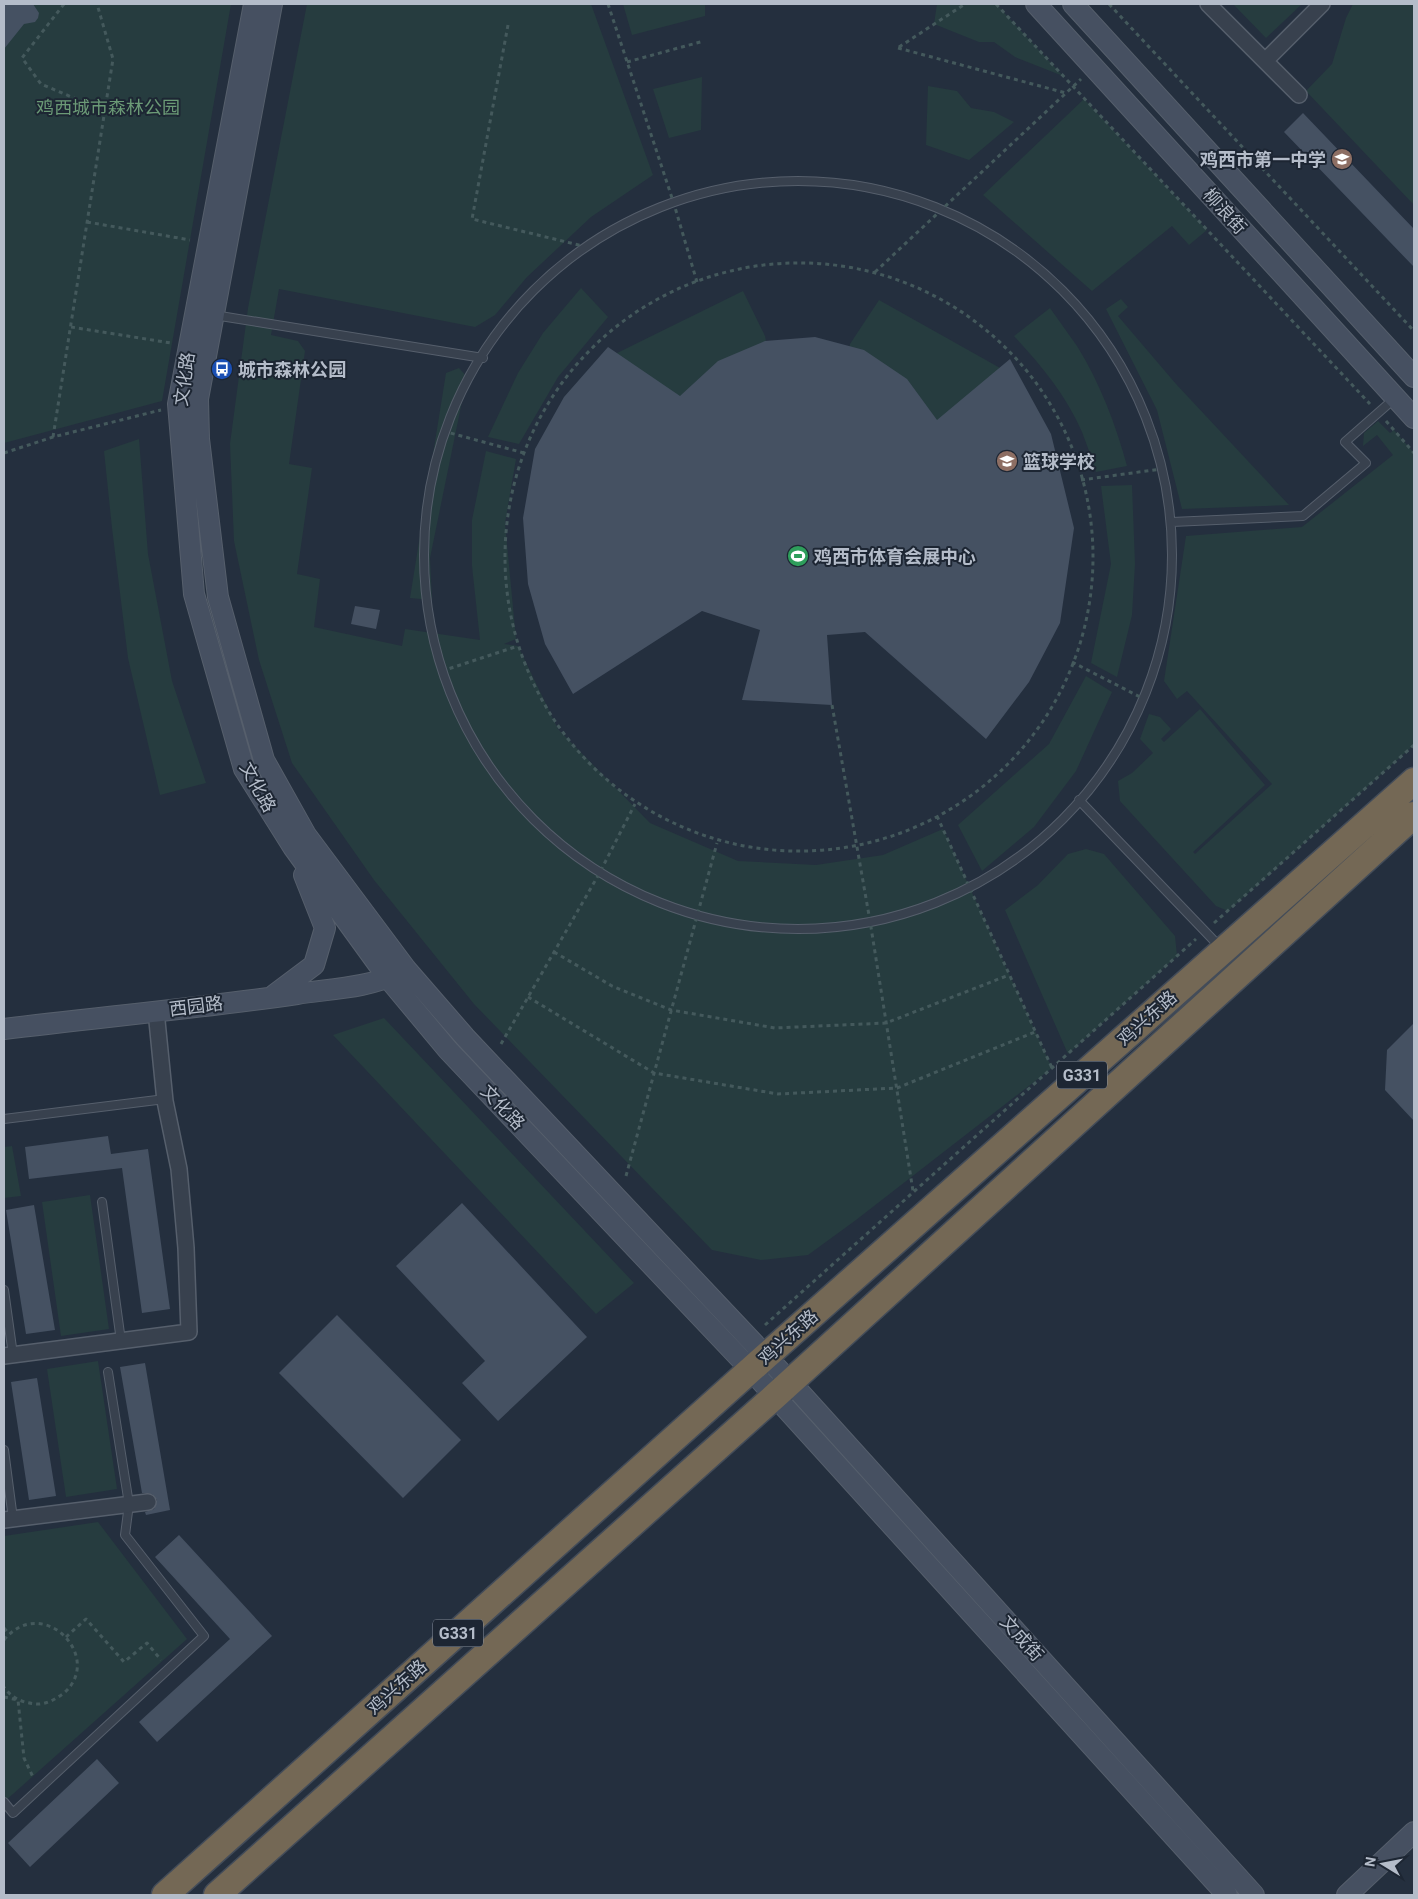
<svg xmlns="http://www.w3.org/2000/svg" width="1418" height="1899" font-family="Roboto,'Noto Sans SC',sans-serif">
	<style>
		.green { fill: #263c3f }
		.building { fill: #455162 }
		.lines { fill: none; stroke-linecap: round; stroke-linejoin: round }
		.lane-casing { stroke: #565f6c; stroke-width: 10 }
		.street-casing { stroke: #565f6c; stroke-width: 18 }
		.secondary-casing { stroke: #565f6c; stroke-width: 22 }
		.highway-casing { stroke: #434c59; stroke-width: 29 }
		.path { stroke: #44595c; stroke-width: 3; stroke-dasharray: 4 4; stroke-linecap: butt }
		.lane { stroke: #38414e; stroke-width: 8 }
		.street { stroke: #38414e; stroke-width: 15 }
		.secondary { stroke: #465061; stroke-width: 20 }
		.highway { stroke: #746855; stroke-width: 26 }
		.labels { text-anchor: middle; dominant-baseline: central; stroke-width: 4; stroke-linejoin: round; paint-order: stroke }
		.shield { fill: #1d2633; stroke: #878f9c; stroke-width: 1 }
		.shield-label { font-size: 16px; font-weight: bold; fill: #b4bcc9 }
		.park-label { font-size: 18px; fill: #6b9a76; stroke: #1d2633 }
		.poi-label { font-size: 18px; font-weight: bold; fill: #b4bcc9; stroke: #1d2633; text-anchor: start }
		.street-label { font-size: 18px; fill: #b4bcc9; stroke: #1d2633 }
	</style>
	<rect width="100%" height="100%" fill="#242f3e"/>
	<path class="green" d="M4,4H231L162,401L4,443Z
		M307,4H591L653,175L591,217L527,277L495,315L475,327L279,289L271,335L298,341L305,351L289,464L312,468L297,574L320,579L314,627L402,646L405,629L480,640L472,566V520L486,451L516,459L505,523L516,639L504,644L518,646L558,729L650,823L738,861L816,865L883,855L943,829L1052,1068L856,1220L808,1255L761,1260L712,1250L474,1004L374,880L292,763L259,660L234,541L230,444L248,308Z
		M623,4H705V16L632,35Z
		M937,4H996L1063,76L1015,57L994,42H979L934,24Z
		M1233,4H1302L1266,38Z
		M1353,4H1414V205L1306,91L1332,64L1346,18Z
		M702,77L701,130L669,138L653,89Z
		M928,86L957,91L971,108L994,112L1014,122L969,160L926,145Z
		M1084,99L1207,230L1189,245L1172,226L1092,291L983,195Z
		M581,288L608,317L558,377L519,444L488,437L518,373L543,333Z
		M743,291L765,336L774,379L681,422L611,356Z
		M1121,299L1128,307L1118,316L1176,384L1289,505L1182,509L1157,410L1106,309Z
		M879,300L1009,373L930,432L843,383L850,344Z
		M1050,308C1059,321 1068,333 1077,346C1100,383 1116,425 1127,466L1096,472C1092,459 1087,445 1082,432C1066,395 1041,365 1014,336Z
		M459,368L467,377L430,558L432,600L410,598L446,373Z
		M1378,421L1390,433L1394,430L1414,453V745L1228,911L1216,906L1120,801L1118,781L1132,773L1153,753L1140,739L1149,714L1160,717L1171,729L1161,739L1164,742L1200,709L1265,785L1193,852L1195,854L1272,784L1187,691L1177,699L1164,681L1186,536L1302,527L1393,455L1377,435L1363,446L1364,433Z
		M139,439L148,554L172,681L206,783L160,795L128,658L112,528L104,451Z
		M1132,485L1135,564L1132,615L1117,677L1091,663L1111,564L1101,486Z
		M1086,676L1112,692L1076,771L1034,827L982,871L958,825L1049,744Z
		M1086,849L1104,854L1175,936L1177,956L1068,1054L1005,910L1038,885L1068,854Z
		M384,1018L634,1283L596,1314L333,1035Z
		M12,1146L21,1196L4,1198V1147Z
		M90,1195L109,1329L61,1336L42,1202Z
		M98,1361L117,1489L66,1497L47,1369Z
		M98,1522L187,1639L4,1802V1536Z"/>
	<path class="building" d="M4,4H33L39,13L38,18L35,22L24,24L4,49Z
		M1303,113L1414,229V267L1284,132Z
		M815,337L864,350L907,379L937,420L1010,359L1051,434L1074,528L1060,623L1029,682L986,739L865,632L827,635L832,705L742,700L760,630L702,611L573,694L545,644L528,584L523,518L535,449L564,397L608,347L680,396L718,361L765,341Z
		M355,606L380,610L376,629L351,624Z
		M1414,1023V1121L1385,1090L1387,1050Z
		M108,1136L111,1154L148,1149L170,1309L142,1313L122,1168L29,1179L25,1147Z
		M462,1203L587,1337L498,1421L462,1383L485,1361L396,1266Z
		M34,1205L55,1330L26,1334L6,1210Z
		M337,1315L461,1440L403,1498L279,1373Z
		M145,1363L170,1510L146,1515L145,1512L154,1509L157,1500L152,1494L142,1493L120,1367Z
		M37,1378L56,1496L29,1500L11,1382Z
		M179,1535L272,1636L157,1742L139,1722L230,1639L155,1557Z
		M97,1759L119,1783L30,1867L8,1843Z"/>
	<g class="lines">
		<g class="lane-casing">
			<path id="lane" d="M424 555a374 374 0 1 1 748 0a374 374 0 1 1-748 0Z
				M214,315L483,358
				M1172,522L1303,516L1366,463L1345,442L1395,398
				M1079,800L1221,948
				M4,1119L165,1099
				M102,1202L121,1341
				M4,1290L13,1355
				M4,1450L13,1519
				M4,1802L13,1813L204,1636L125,1535L129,1504L108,1372"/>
		</g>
		<g class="street-casing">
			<path id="street" d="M1208,4L1299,95
				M1265,61L1322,4
				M4,1356L189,1332L186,1248L179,1169L165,1101L156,1011
				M4,1520L148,1502"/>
		</g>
		<g class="secondary-casing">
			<path id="secondary" d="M254,4L178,404L194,594L244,769L293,847L388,978L448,1050L751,1370L1227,1895
				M272,4L198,399L199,439L218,597L264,760L306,835L406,969L465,1037L795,1387L1254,1895
				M1036,4L1414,418
				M1073,4L1414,377
				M274,995L314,965L325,928L304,875
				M4,1029C102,1017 200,1008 297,994C328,989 370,988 397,973
				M1347,1895L1414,1832"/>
		</g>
		<g class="highway-casing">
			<path id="highway" d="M165,1895L765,1357L1414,781
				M217,1895L775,1396L1414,815"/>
		</g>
		<path class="path" d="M64,4L22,58L41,84L81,101L106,106
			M608,4L674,204L697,282
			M996,4L1370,404
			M1109,4L1414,331
			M508,25L472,219L587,247
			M899,47L965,4
			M898,48L1066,93
			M627,62L704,41
			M87,222L190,240
			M505 557a294 294 0 1 1 588 0a294 294 0 1 1-588 0Z
			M875,272L1081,79
			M71,327L171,343
			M1386,421L1414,453
			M443,431L524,453
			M53,437L113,59L97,4
			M4,453L53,437L161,410
			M1081,480L1161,469
			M1072,662L1142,698
			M442,671L518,646
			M832,705L870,921L913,1191
			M937,816L1052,1068
			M1214,923L1414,745
			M554,952L612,986L671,1010L775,1028L886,1023L1009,975
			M528,997L654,1073L778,1094L897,1088L1035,1032
			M501,1044L599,874L635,804
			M626,1176L717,843
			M765,1325L1196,939
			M4,1628L9,1634
			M66,1637L86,1619L124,1662L147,1643L161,1660
			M4,1640C42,1593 105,1657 64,1693C57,1698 49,1703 40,1704C25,1704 12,1699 4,1687
			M4,1697L18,1700L24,1758L33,1777"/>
		<use href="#lane" class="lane"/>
		<use href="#street" class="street"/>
		<use href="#secondary" class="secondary"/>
		<use href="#highway" class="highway"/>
	</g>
	<defs>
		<g id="school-disc" transform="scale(1.125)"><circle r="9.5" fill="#8d6e63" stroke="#1d2633"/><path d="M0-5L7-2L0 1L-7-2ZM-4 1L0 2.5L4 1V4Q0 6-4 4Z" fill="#fff"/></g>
		<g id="bus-disc" transform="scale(1.125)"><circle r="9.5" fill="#1a4fb4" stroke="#1d2633"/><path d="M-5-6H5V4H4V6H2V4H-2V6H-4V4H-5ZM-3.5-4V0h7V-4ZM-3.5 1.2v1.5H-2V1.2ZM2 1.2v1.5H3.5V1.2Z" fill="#fff"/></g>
		<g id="stadium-disc" transform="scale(1.125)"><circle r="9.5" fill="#2e9e5b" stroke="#1d2633"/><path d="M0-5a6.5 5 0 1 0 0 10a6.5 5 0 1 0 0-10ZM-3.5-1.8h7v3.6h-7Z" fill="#fff"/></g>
	</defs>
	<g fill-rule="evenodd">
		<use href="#school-disc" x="1342" y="159"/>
		<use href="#bus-disc" x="222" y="369"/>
		<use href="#school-disc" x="1007" y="461"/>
		<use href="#stadium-disc" x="798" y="556"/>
	</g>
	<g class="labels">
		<g class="shield">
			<rect x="1057" y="1061.5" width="50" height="27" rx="4"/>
			<rect x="433" y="1619.5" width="50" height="27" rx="4"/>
		</g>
		<g class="shield-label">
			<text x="1082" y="1075">G331</text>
			<text x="458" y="1633">G331</text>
		</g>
		<g class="park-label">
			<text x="108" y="107">鸡西城市森林公园</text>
		</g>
		<g class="poi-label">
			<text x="1326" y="159" text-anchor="end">鸡西市第一中学</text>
			<text x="238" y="369">城市森林公园</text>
			<text x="1023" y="461">篮球学校</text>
			<text x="814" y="556">鸡西市体育会展中心</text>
		</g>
		<g class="street-label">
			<text transform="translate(1225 211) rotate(48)">柳浪街</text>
			<text transform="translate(184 379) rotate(-82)">文化路</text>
			<text transform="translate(258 787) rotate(61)">文化路</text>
			<text transform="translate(196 1006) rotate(-7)">西园路</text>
			<text transform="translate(1147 1018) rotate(-42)">鸡兴东路</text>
			<text transform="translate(503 1107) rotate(46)">文化路</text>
			<text transform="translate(788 1337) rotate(-42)">鸡兴东路</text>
			<text transform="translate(1022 1638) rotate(48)">文成街</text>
			<text transform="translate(397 1687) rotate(-42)">鸡兴东路</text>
		</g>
	</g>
	<rect width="1418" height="1899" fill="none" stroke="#b4bcc9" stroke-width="10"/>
	<g transform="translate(1383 1864) rotate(280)" stroke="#1d2633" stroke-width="4" paint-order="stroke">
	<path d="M0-4L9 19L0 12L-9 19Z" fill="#b4bcc9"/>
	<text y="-8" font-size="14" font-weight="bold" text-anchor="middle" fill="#b4bcc9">N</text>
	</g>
</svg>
